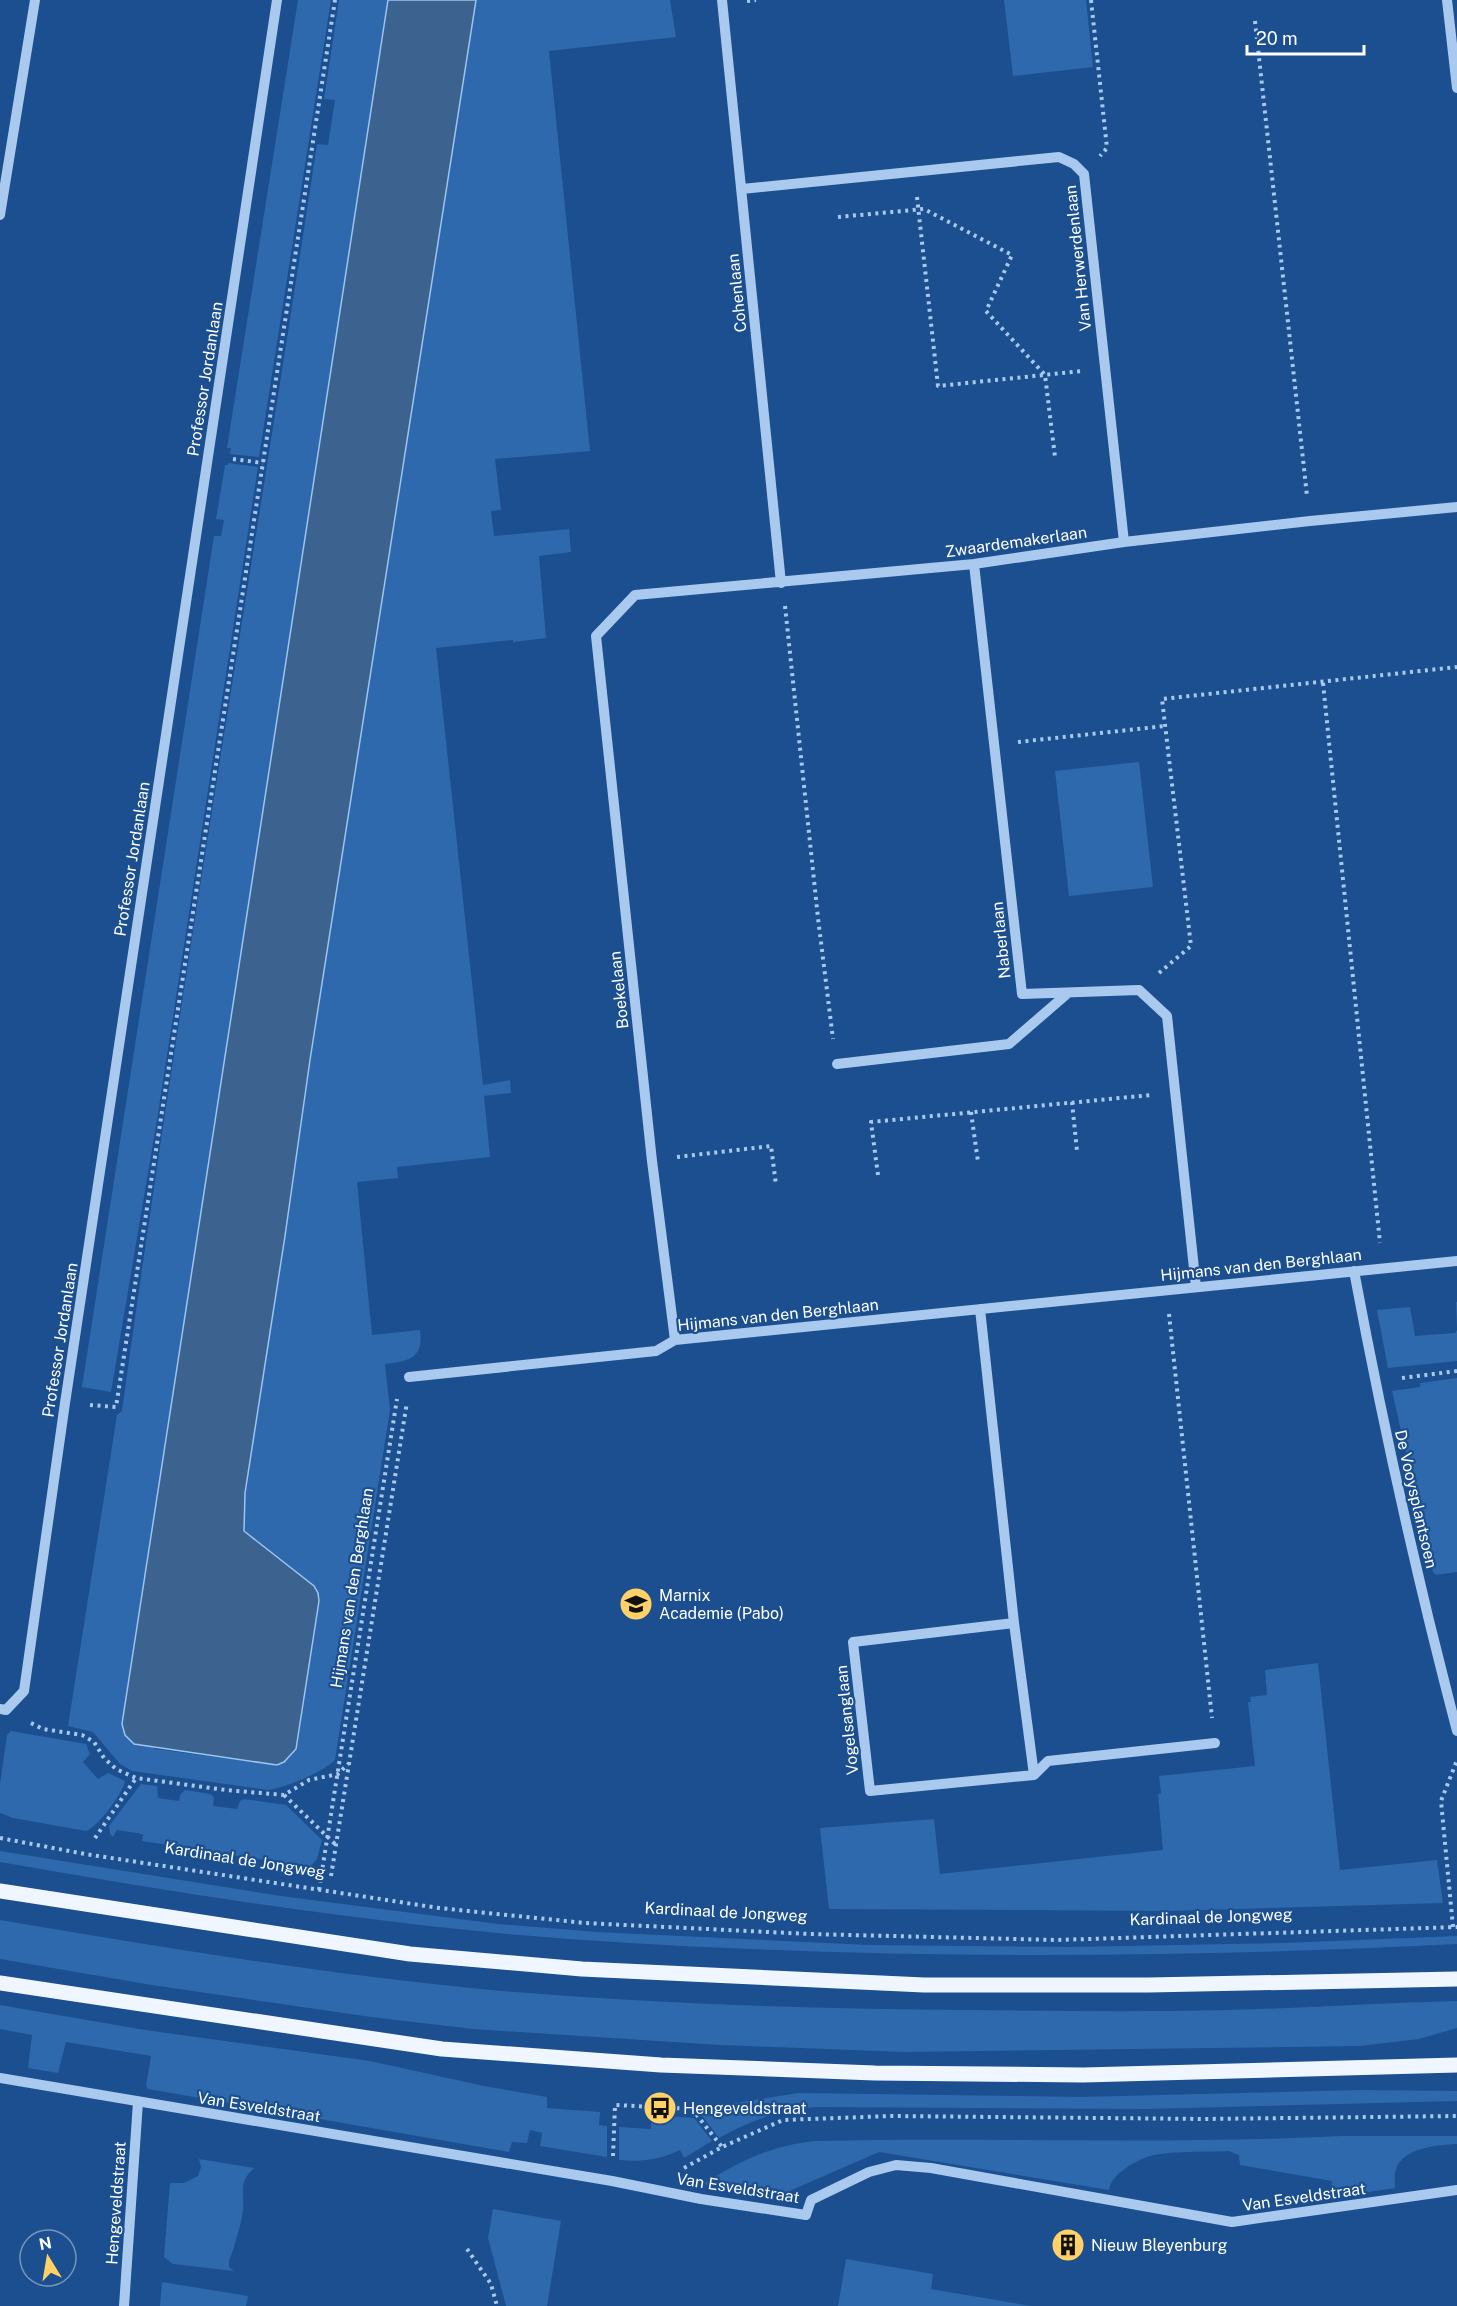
<svg xmlns="http://www.w3.org/2000/svg" width="1457" height="2306" font-family="'Public Sans',sans-serif">
	<style>
		.green { fill: #2e69ad }
		.water { fill: #3c6290; stroke: #9cc4f0; stroke-width: 1.5 }
		.lines { fill: none; stroke-linecap: round; stroke-linejoin: round }
		.path { stroke: #a9c9ee; stroke-width: 4; stroke-dasharray: 3 4.5; stroke-linecap: butt }
		.minor { stroke: #a9c9ee; stroke-width: 10 }
		.major { stroke: #f0f6ff; stroke-width: 15 }
		.labels { text-anchor: middle; dominant-baseline: central; stroke-width: 4.5; stroke-linejoin: round; paint-order: stroke }
		.street-label { font-size: 16px; fill: #fff; stroke: #1b4f8f }
		.poi-label { font-size: 16px; fill: #fff; stroke: #1b4f8f; text-anchor: start }
	</style>
	<rect width="100%" height="100%" fill="#1b4f8f"/>
	<path class="green" d="M298,0H331L259,457L230,454L231,448H227Z
		M339,0H388L122,1724L155,1749L277,1765L284,1762L296,1749L313,1586L244,1531L245,1493L285,1236L310,1060L476,0H670L676,37L549,51L590,451L495,459L501,510L491,511L494,536L569,529L571,552L539,556L546,638L513,642V640L436,648L483,1085L510,1080L511,1093L484,1096L490,1157L397,1167L398,1178L357,1182L372,1335L420,1330C424,1359 408,1361 385,1364L390,1410L335,1760C323,1772 285,1788 268,1790L132,1771L120,1764L93,1732L68,1726L117,1415L122,1411C180,988 253,567 317,144L328,145L335,100L324,99Z
		M1004,0H1086L1093,67L1013,76Z
		M228,463L258,467L157,1120L111,1392L82,1387L214,536H221L224,520L216,519L225,465H228Z
		M1139,762L1153,887L1069,896L1055,771Z
		M1456,1302H1457V1361L1388,1368L1377,1310L1410,1307L1415,1336L1455,1333L1457,1330Z
		M1457,1378V1572L1436,1575L1433,1572L1392,1391L1420,1387V1383Z
		M1318,1663L1340,1870L1437,1860L1443,1903L1168,1911L829,1909L820,1828L934,1819L940,1874L1163,1850L1158,1794L1161,1793L1159,1776L1255,1766L1248,1702H1251L1250,1697L1267,1695L1265,1670Z
		M11,1731L86,1744L90,1754L83,1762L98,1779L108,1773L125,1781C123,1793 98,1827 86,1831L13,1818L0,1813V1784L7,1735Z
		M141,1784L157,1786L158,1798L179,1801L180,1795L185,1790L210,1794L214,1797L213,1806L237,1809L240,1801L244,1799L286,1805L322,1840L317,1859L310,1867L142,1841L143,1834L117,1830L113,1837L110,1834L109,1826Z
		M0,1851L281,1896L498,1924L597,1932L869,1945L1070,1947L1284,1943L1457,1936V1944C1222,1956 987,1959 752,1949C644,1945 536,1938 429,1926C285,1910 142,1887 0,1862Z
		M0,1920C167,1948 334,1976 502,1991C658,2004 815,2009 972,2010C1058,2011 1144,2012 1229,2010C1305,2008 1381,2003 1457,2001V2028L1419,2039L1360,2046L903,2052L720,2045L473,2029L371,2017L152,1985L0,1959Z
		M0,2005L145,2030L370,2061L484,2086L547,2097V2108L600,2112L599,2125L607,2126V2157L540,2146L542,2133L530,2130L527,2143L512,2142L509,2152L148,2089L146,2086L151,2056L66,2042L58,2073L28,2068L32,2035L0,2029Z
		M1361,2090L1457,2091V2101L1147,2109L816,2107C780,2110 750,2120 719,2138L697,2109L798,2093L1081,2097Z
		M651,2115L694,2118L712,2141L684,2158L680,2150C659,2160 642,2162 619,2160V2127L651,2129Z
		M1343,2136H1457V2144C1438,2145 1404,2147 1396,2169C1394,2174 1395,2182 1395,2188L1330,2198L1332,2181L1240,2165L1239,2155L1229,2151C1209,2152 1167,2151 1150,2156C1135,2161 1111,2174 1109,2190L879,2152L778,2196L703,2184C741,2161 769,2146 815,2141C991,2137 1166,2145 1343,2136Z
		M199,2159L254,2168C237,2184 245,2191 243,2211C242,2221 233,2252 229,2261V2267L234,2271L173,2264L164,2257L170,2183H184L198,2176L201,2167Z
		M493,2209L561,2221L547,2306H506L488,2238Z
		M846,2259L933,2274L931,2289L1031,2306H838Z
		M162,2282L248,2296L246,2306H160Z"/>
	<path class="water" d="M388,0H476L310,1060L285,1236L245,1493L244,1531L314,1586L318,1593L319,1601L296,1749L284,1762L277,1765L134,1744L125,1735L122,1724Z"/>
	<g class="lines">
		<path class="path" d="M1091,0L1107,148L1100,156
			M747,1L756,0
			M1255,21L1307,496
			M917,197L938,386L1082,371
			M838,217L924,209L1012,255L986,311L1045,375L1055,457
			M233,459L263,463
			M785,606L818,918L833,1039
			M1323,683L1380,1243
			M1018,742L1165,726
			M1159,973L1191,946L1162,699L1457,667
			M1072,1102L1077,1151
			M971,1112L978,1162
			M677,1157L771,1146L776,1185
			M878,1175L871,1122L1151,1095
			M1169,1314L1212,1718
			M1402,1378L1457,1371
			M90,1405L116,1407L335,0
			M31,1723L43,1729L82,1735L94,1742L104,1758L116,1769L136,1778L226,1790L284,1795L309,1780L338,1774L348,1764
			M284,1795L335,1844
			M0,1838L85,1854L439,1908L585,1923L809,1934L1057,1940L1457,1927
			M95,1838L136,1778
			M331,1876L407,1402
			M319,1890L397,1399
			M1453,1927L1441,1801L1457,1760
			M613,2156L615,2105L692,2109L722,2147
			M684,2168L722,2147L783,2120L891,2116L1204,2119L1457,2116
			M467,2249L491,2284L497,2306"/>
		<path class="minor" d="M722,0L781,583
			M1447,0L1457,88
			M742,189L1059,157L1074,164L1084,174L1124,542
			M0,215L35,0
			M974,564L1022,994L1139,990L1167,1016L1196,1287
			M837,1064L1009,1044L1068,993
			M1354,1271C1383,1426 1417,1579 1457,1731
			M980,1309L1014,1623L1034,1775
			M675,1340L652,1161L596,636L635,595L974,564L1124,542L1310,521L1457,507
			M409,1377L656,1351L675,1340L1457,1261
			M1014,1623L853,1642L870,1791L1034,1775L1048,1761L1215,1743
			M0,1709L6,1710L24,1691L65,1403L277,0
			M0,2078L612,2181L701,2199L806,2215L811,2200L869,2172L896,2165L931,2168L1232,2222L1457,2190
			M124,2306L138,2102"/>
		<path class="major" d="M0,1891L410,1954L582,1969L924,1985H1149L1457,1979
			M0,1983L442,2049L661,2065L875,2073L1083,2075L1457,2065"/>
	</g>
	<defs>
		<g id="university-disc" transform="scale(1.725)"><circle r="9.5" fill="#ffd166" stroke="#1b4f8f"/><path d="M0-5L7-2L0 1L-7-2ZM-4 1L0 2.5L4 1V4Q0 6-4 4Z" fill="#111"/></g>
		<g id="bus-disc" transform="scale(1.725)"><circle r="9.5" fill="#ffd166" stroke="#1b4f8f"/><path d="M-5-6H5V4H4V6H2V4H-2V6H-4V4H-5ZM-3.5-4V0h7V-4ZM-3.5 1.2v1.5H-2V1.2ZM2 1.2v1.5H3.5V1.2Z" fill="#111"/></g>
		<g id="building-disc" transform="scale(1.725)"><circle r="9.5" fill="#ffd166" stroke="#1b4f8f"/><path d="M-4-6H4V6H1V3H-1V6H-4ZM-2.5-4.3h1.7v1.8h-1.7ZM.8-4.3h1.7v1.8H.8ZM-2.5-1h1.7V.8h-1.7ZM.8-1h1.7V.8H.8Z" fill="#111"/></g>
	</defs>
	<g fill-rule="evenodd">
		<use href="#university-disc" x="636" y="1604"/>
		<use href="#bus-disc" x="660" y="2108"/>
		<use href="#building-disc" x="1068" y="2245"/>
	</g>
	<g class="labels">
		<g class="street-label">
			<text transform="translate(1078 258) rotate(-96)">Van Herwerdenlaan</text>
			<text transform="translate(737 293) rotate(-96)">Cohenlaan</text>
			<text transform="translate(205 379) rotate(-81)">Professor Jordanlaan</text>
			<text transform="translate(1016 542) rotate(-8)">Zwaardemakerlaan</text>
			<text transform="translate(132 859) rotate(-81)">Professor Jordanlaan</text>
			<text transform="translate(1001 940) rotate(-96)">Naberlaan</text>
			<text transform="translate(619 990) rotate(-96)">Boekelaan</text>
			<text transform="translate(1261 1265) rotate(-6)">Hijmans van den Berghlaan</text>
			<text transform="translate(778 1315) rotate(-6)">Hijmans van den Berghlaan</text>
			<text transform="translate(60 1340) rotate(-81)">Professor Jordanlaan</text>
			<text transform="translate(1416 1499) rotate(77)">De Vooysplantsoen</text>
			<text transform="translate(352 1588) rotate(-81)">Hijmans van den Berghlaan</text>
			<text transform="translate(847 1720) rotate(-96)">Vogelsanglaan</text>
			<text transform="translate(245 1860) rotate(9)">Kardinaal de Jongweg</text>
			<text transform="translate(726 1912) rotate(3)">Kardinaal de Jongweg</text>
			<text transform="translate(1211 1917) rotate(-2)">Kardinaal de Jongweg</text>
			<text transform="translate(259 2107) rotate(9)">Van Esveldstraat</text>
			<text transform="translate(738 2188) rotate(9)">Van Esveldstraat</text>
			<text transform="translate(1304 2197) rotate(-8)">Van Esveldstraat</text>
			<text transform="translate(116 2203) rotate(-86)">Hengeveldstraat</text>
		</g>
		<g class="poi-label">
			<text x="659" y="1595">Marnix<tspan x="659" dy="18">Academie (Pabo)</tspan></text>
			<text x="683" y="2108">Hengeveldstraat</text>
			<text x="1091" y="2245">Nieuw Bleyenburg</text>
		</g>
	</g>
	<g transform="translate(48 2258) rotate(349)"><circle r="28" fill="#1b4f8f" stroke="#7695bc" stroke-width="1.5"/>
	<path d="M0-4.5L10 22L0 15L-10 22Z" fill="#ffd166"/>
	<text y="-9" font-size="16" font-weight="bold" text-anchor="middle" fill="#ffffff">N</text>
	</g>
	<path d="M1247 45v9h117v-9" fill="none" stroke="#ffffff" stroke-width="3"/>
	<text x="1256" y="45" font-size="18" fill="#ffffff" stroke="#1b4f8f" stroke-width="4.5" paint-order="stroke">20 m</text>
</svg>
